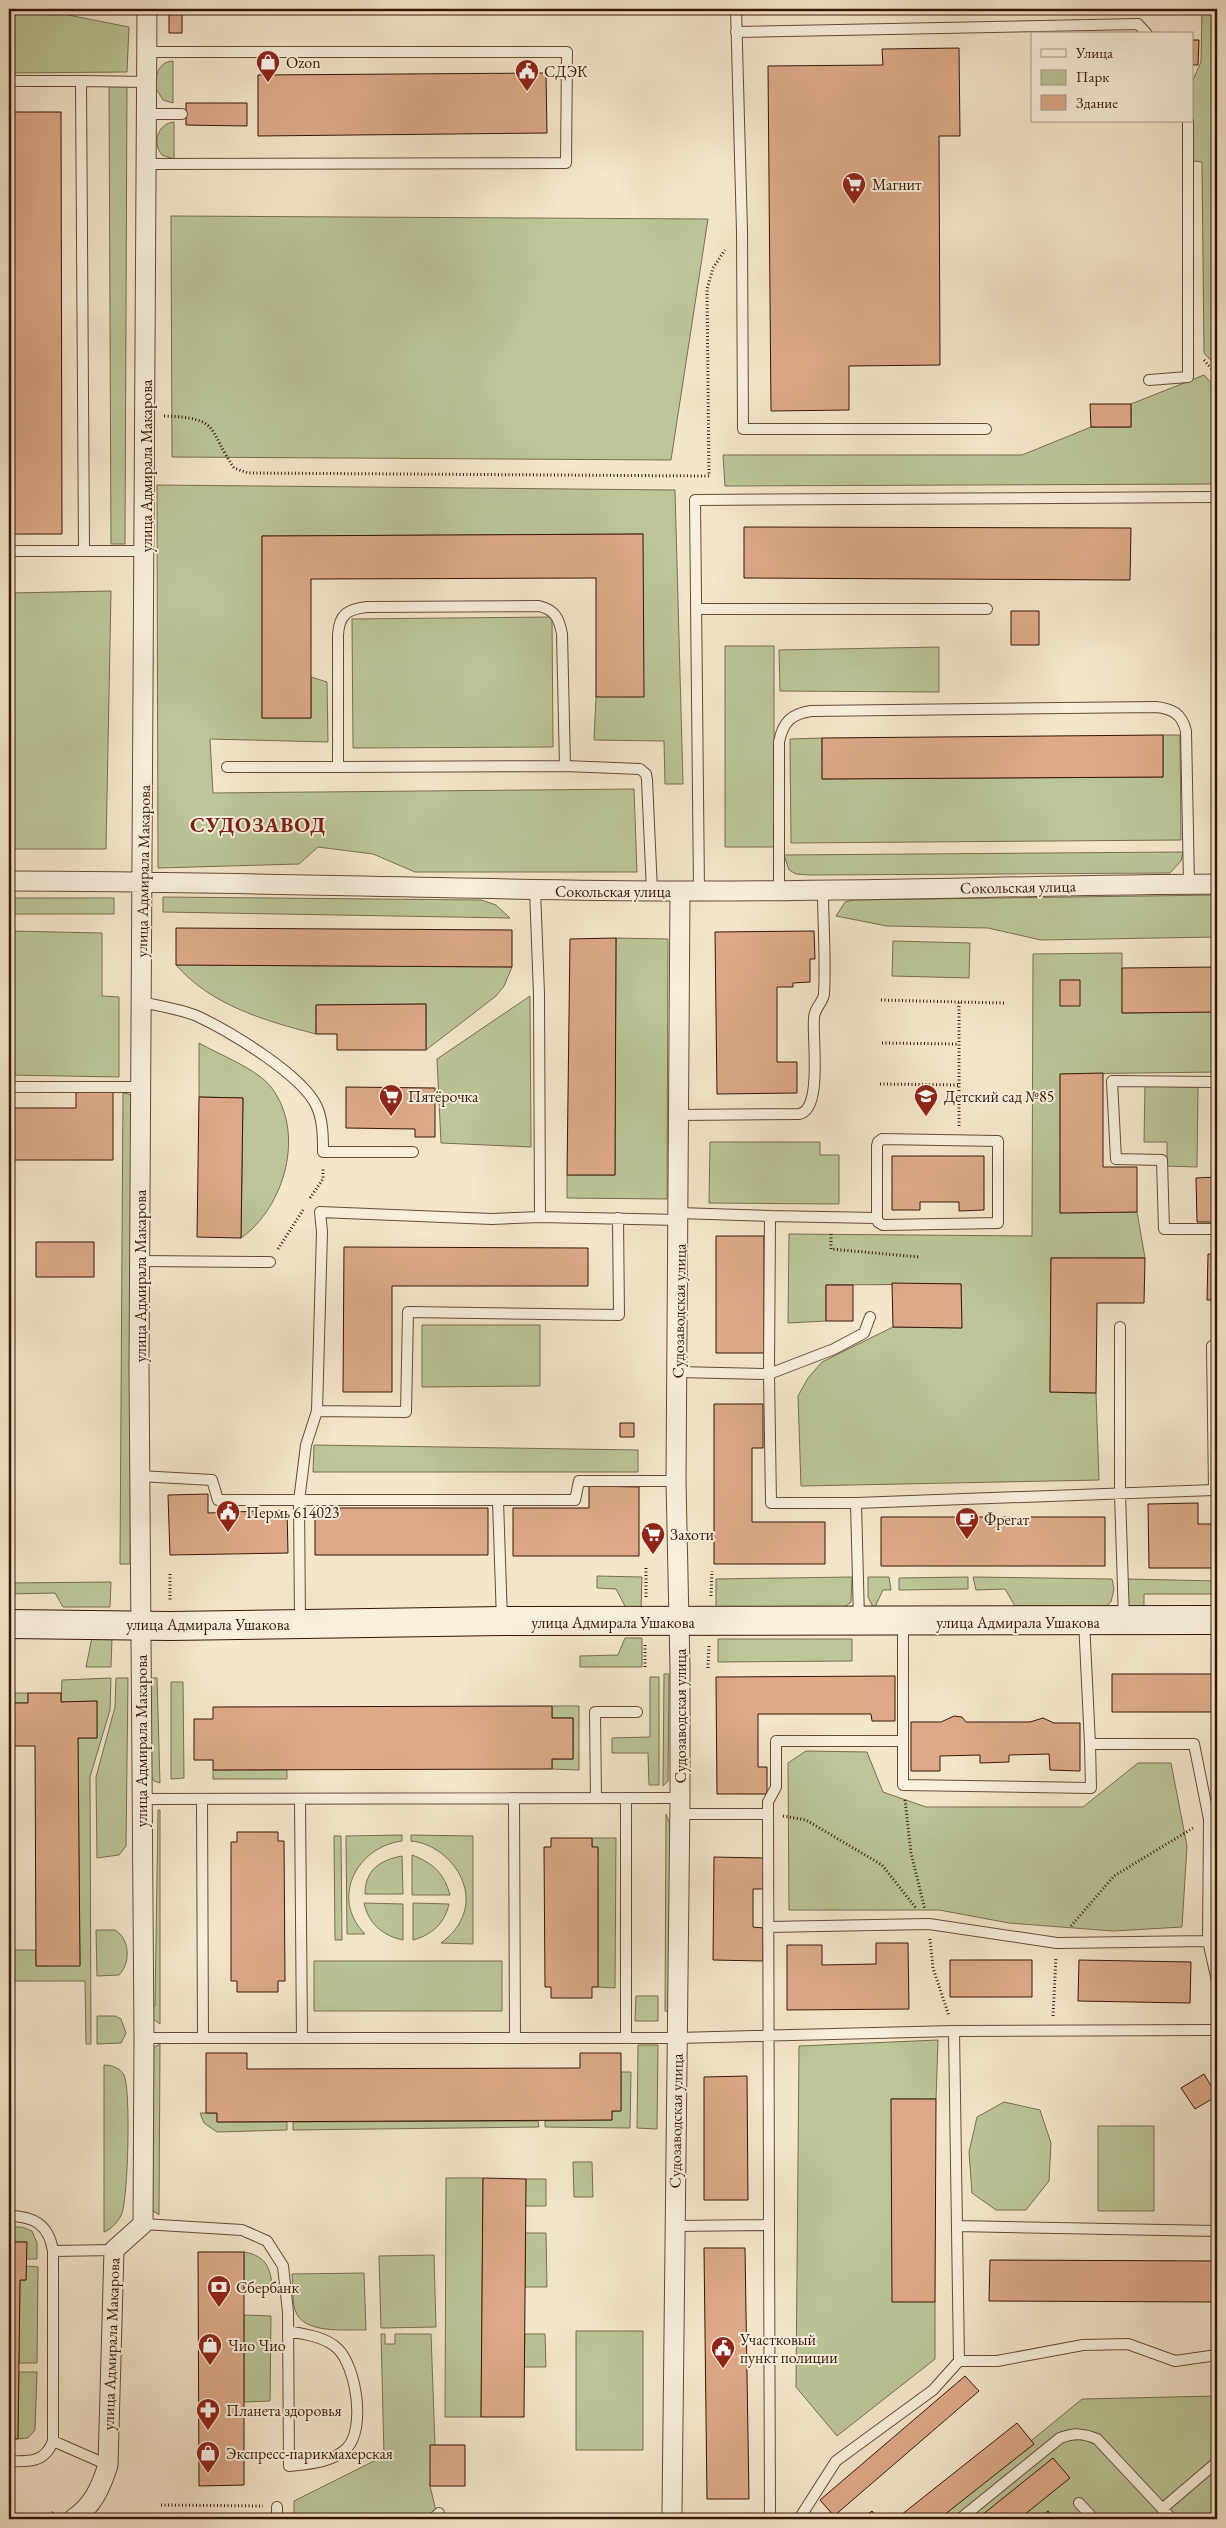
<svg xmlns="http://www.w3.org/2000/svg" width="1226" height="2528" font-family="'EB Garamond',serif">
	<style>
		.green { fill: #bbc598; stroke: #786e4f }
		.building { fill: #dda988; stroke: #361606 }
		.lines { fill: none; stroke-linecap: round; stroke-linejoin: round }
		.lane-casing { stroke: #664a37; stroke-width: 12 }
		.street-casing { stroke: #664a37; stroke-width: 21 }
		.secondary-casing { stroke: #361606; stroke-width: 30 }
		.path { stroke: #361606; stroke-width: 3; stroke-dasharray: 1 2.5; stroke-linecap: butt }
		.lane { stroke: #f8efdd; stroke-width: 10 }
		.street { stroke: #f8efdd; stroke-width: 19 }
		.secondary { stroke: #f8efdd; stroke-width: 28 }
		.labels { text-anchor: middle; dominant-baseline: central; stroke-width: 4; stroke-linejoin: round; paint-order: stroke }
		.poi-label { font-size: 16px; fill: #361606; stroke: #f8efdd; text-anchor: start }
		.street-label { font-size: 16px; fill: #361606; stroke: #f8efdd }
		.district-label { font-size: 21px; font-weight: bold; letter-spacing: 1px; fill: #7a1f14; stroke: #f8efdd }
	</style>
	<rect width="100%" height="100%" fill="#f4e6cb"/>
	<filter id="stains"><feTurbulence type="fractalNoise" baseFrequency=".004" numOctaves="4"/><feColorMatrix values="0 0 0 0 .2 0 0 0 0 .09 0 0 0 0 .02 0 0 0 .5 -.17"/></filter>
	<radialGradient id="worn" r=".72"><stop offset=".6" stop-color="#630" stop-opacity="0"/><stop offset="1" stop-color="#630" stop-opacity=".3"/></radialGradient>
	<path class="green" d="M9,9H38L129,27L127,72L9,73Z
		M1202,9H1217V367L1204,353L1202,162L1193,161L1192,82L1201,62Z
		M173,61V103L163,100L155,87C156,75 158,62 173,61Z
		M109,84H127L125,544H111Z
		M174,122V159L162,155C152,143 157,124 174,122Z
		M171,216L708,219L671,460L172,457Z
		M1204,375L1217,389V484L725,486L723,455H1022L1091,427H1131V404Z
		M157,485L675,490L683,784H665L664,741L594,740L596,697L643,534L262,536V718H311V677L327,682L328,742L210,739L213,793L634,789L637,872H415L373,854L318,847L299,864L158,868Z
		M111,591L106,849H9V593Z
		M552,617L553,747L353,748L352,619Z
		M725,646H774V847H725Z
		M939,647V692L780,691L779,650Z
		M1163,735H1180L1181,840L791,843L790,739L822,738V779L1163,777Z
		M1183,852L1181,861L1170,873L809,875L796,874L789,870L784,855Z
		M1217,895V937L1041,940L988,928L887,926L836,916L845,902L854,900Z
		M163,897L481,900L496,905L510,918L163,912Z
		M9,898H114V914H9Z
		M9,931L102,933V996L119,997V1077L9,1075Z
		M616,938L668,939L667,1199L567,1198V1175H615Z
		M893,941L970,943L969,978L892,976Z
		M1122,953V1013L1217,1012V1072L1060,1074V1213L1137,1212L1145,1258H1051L1050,1392L1096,1393L1099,1480L801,1486L798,1396L808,1378L822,1362L893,1327L961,1328V1284L826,1285V1321L788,1323L789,1234L1032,1236L1033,954Z
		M176,965L512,967L504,986L496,996L426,1050V1004L316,1005V1034C266,1021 212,1006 176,965Z
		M530,996L531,1147L441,1143L437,1059Z
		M199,1043C220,1055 257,1069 271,1087C306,1132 285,1207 241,1238L243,1098L199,1097Z
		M1145,1086L1198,1087L1197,1167L1167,1166V1142H1144Z
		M123,1093L129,1094L132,1098L130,1564H120Z
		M710,1142H820V1155H839V1204L709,1203Z
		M9,1226H12L11,1331H9Z
		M422,1325H540V1386L422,1387Z
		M314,1445L638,1450V1472H313Z
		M597,1576L642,1577L641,1609L626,1608L616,1589L597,1588Z
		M852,1577L851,1602L843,1608H716V1579Z
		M868,1577H889L891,1590H883L875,1607H873L868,1597Z
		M968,1577V1589L899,1590V1578Z
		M973,1577L1112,1579L1114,1589L1111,1602L1105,1607L1015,1606L1005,1589L976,1590Z
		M1127,1579L1217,1581V1594H1144V1607H1126Z
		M111,1582L110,1607H63L55,1593L9,1594V1583Z
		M92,1637L112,1638L111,1667H86Z
		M625,1638H642V1667H580V1656L618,1655Z
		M718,1639H852V1661L718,1662Z
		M664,1674H669L668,1781L663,1786Z
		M650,1677H659V1785H649L648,1753H612V1738L650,1737Z
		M111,1678L110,1710L90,1777L91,2044H86L85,1981H9L10,2041H9V1950H36V1966L80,1965L78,1738H97V1701L61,1702L62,1680Z
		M116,1678H128L126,1846L119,1855L97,1858L96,1777L115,1707Z
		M149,1678H157L160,1783L154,1781L151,1776Z
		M171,1682H183L184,1778L171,1779Z
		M9,1693H28V1703H9Z
		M552,1706H579V1770L552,1769V1759H573V1718H552Z
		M806,1751L867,1752L883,1792L926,1807H1083L1138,1763H1171L1187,1846L1182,1927L1113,1931L1009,1923L939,1910H789L788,1763Z
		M213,1770H287V1779H213Z
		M158,1810H160V2024L149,2016V2009L155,2006Z
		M666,1814L671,1827L669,2012L665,2011Z
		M402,1835V1841C356,1847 330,1899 365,1934H347L346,1836Z
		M411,1835L473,1836V1944L441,1943C449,1937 457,1929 461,1920C479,1885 446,1844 411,1841Z
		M334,1836H341L342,1940H335Z
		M592,1838H616L615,1988L598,1987V1848L592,1847Z
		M412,1855C433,1863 444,1873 450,1895H412Z
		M402,1856L403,1894H365C365,1870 380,1860 402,1856Z
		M364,1903L403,1904V1940C383,1936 368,1923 364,1903Z
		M413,1903L449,1904C445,1923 432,1935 413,1940Z
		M96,1930H115C130,1939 131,1963 119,1975L97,1976Z
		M314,1961H502V2011H314Z
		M636,1996H658V2021H635Z
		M97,2016H115L121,2019L126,2033L121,2043L97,2044Z
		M938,2040L936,2099H891L935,2302V2359L837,2436L796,2387L799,2046Z
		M160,2044L159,2215L152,2210L153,2048Z
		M638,2045H658L657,2129L637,2128Z
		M104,2065C112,2065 120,2068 124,2075C131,2090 128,2196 122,2213C119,2221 112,2229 104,2232Z
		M621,2072H631L630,2128L545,2127V2121L612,2120V2111H621Z
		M1004,2102L1040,2110L1051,2143L1049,2181L1026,2210H996L972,2193L969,2152L977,2117Z
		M200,2113H217V2122H287V2130L217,2132L204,2123Z
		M538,2121L539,2127L293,2130V2122Z
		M1098,2126H1154V2211H1098Z
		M573,2162H592L593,2197H574Z
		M446,2178H483L481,2417H445Z
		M526,2179H546V2206H525Z
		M9,2227H22L32,2231L37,2243V2259H26V2242H9Z
		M525,2233H546L547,2287H525Z
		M244,2252C268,2256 272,2271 272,2293H244Z
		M434,2255L436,2327L381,2328L379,2256Z
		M26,2266L38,2267L37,2363H19L20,2280H26Z
		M364,2273L366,2330C346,2329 303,2335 295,2310C292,2299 293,2285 292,2274Z
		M244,2315L271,2316L270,2401L244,2402Z
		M576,2331H643V2450H576Z
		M381,2334H385V2344H395V2334H431L435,2445L430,2486L436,2511L427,2519H294V2501L384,2456Z
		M525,2334H545L546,2367H524Z
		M19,2372H37L35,2430L28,2438L18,2439Z
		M1217,2396V2519H936L1082,2399Z"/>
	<path class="building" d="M169,11H182V33H169Z
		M1192,40H1199L1198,65H1192Z
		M959,48L960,136H939L940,365L849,366V410L771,411L768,66L883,65L882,49Z
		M546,73L547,133L258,136V75Z
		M186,103H247V126L186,125Z
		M9,112H61L62,534H9V450H12V345H9V293H12Z
		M1090,404H1131V427H1091Z
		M744,527L1131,528L1130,580L744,578Z
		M643,534L644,697H596V578L311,579V718H262V536Z
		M1011,611H1039V645H1011Z
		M1163,735V777L822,779V738Z
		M176,928L512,930V967L176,965Z
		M814,931L815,959H810V982L793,983V987H777V1062H797V1093L717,1094L715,932Z
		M616,938L615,1175H567L570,939Z
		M1217,967V1012L1122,1013V968Z
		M1060,980H1080V1006H1060Z
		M426,1004V1050H337V1034H316V1005Z
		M1103,1073V1167H1137V1212L1060,1213V1074Z
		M346,1087L435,1088V1137H415V1129L346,1128Z
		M76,1089H113V1160H9V1108H76Z
		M199,1097L243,1098L241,1238L197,1237Z
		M892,1156H984V1210L959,1211V1202H920V1210H892Z
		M1217,1177V1222H1197L1196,1178Z
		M716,1236H764V1353H716Z
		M36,1242H94V1277H36Z
		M344,1247L588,1248V1286H392V1392H343Z
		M1208,1254H1217V1300H1207Z
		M1051,1258H1145L1144,1303H1097L1096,1393L1050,1392Z
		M892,1283L961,1284L962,1328L893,1327Z
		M826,1285H853V1321H826Z
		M714,1404H763V1448H752V1522H825V1564H714Z
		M620,1423H634V1437H620Z
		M589,1486L639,1487V1556H513V1508H589Z
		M208,1494V1513L287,1510L288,1553L170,1555L168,1495Z
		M1198,1503V1524H1217V1568H1149L1148,1504Z
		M315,1508H488V1555H315Z
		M881,1517H1105V1566H881Z
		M1112,1674H1217V1712H1112Z
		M895,1676V1721H872L871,1714H758V1767H767V1794H717L716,1677Z
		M28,1693H61V1702L97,1701V1738H78L80,1966H36L35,1746H9V1703H28Z
		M552,1706V1718H573V1759H552V1769L213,1770V1760H194V1719H213V1707Z
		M954,1716L962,1717L966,1722H1030L1043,1718L1054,1723H1080V1771L1050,1770L1049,1754L1009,1755V1762L980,1763V1755L940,1756V1771H911V1722H941Z
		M237,1832H278V1841H284L285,1981H278V1992H237V1981H231V1842H237Z
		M551,1838H592V1847H598V1987H592V1998H551V1987H545L544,1847H551Z
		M714,1857L764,1858L763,1889H753V1927L763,1928V1961L713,1960Z
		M876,1943H908L909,2009L787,2010V1945H822V1965L876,1964Z
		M950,1960H1032V1997H950Z
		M1079,1960L1191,1962L1190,2003L1078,2001Z
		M206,2053H247V2069L580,2068V2053H621V2111H612V2120L217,2122V2113H206Z
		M1204,2074L1217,2096L1195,2109L1181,2088Z
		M747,2076L748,2200H704V2077Z
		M891,2099H936L935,2302H892Z
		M483,2178L526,2179L524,2417H481Z
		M9,2242H27L26,2280H20L18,2439H9Z
		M704,2248H745L749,2499H707Z
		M198,2252H244V2485L199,2486Z
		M990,2260L1217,2261V2302L989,2301Z
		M965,2376L979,2391L834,2516L820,2500Z
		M1017,2423L1034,2444L939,2519H896Z
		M430,2445H465V2486H430Z
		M1053,2458L1070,2478L1019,2519H977Z
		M872,2511L879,2519H861Z
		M1048,2511L1055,2519H1038Z
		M168,2515H212V2519H168Z
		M212,2515H257V2519H212Z"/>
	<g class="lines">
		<g class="lane-casing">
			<path id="lane" d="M736,9L742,231L743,429H986
				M736,32L1138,24L1147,34
				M9,81H81L84,551
				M81,81L147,82
				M147,114H182
				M146,164L566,163L567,52H147
				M1149,380L1188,377V121
				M9,551H146
				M696,609H987
				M565,766L562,634C559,618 555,610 539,606L367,607C348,609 339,614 338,635V767L565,766L640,769L646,774L647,780L652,891
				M227,767H338
				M535,890L539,994L540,1217
				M699,891L695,500L1217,497
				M779,891V742C783,722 791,714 811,711L1156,707C1173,709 1182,714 1186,731L1189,884
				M141,1002C159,1006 180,1009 197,1016C229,1031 303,1075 317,1107C323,1121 323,1138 323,1152H413
				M1217,1082L1112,1081L1116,1159L1162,1160L1164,1229H1217
				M9,1087H141
				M679,1115L799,1114C823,1110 812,1038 814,1018C814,1008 823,1003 824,994C826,960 823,924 823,890
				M770,1216L877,1218V1146L878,1142L882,1139L998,1141V1223L883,1225L878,1222L877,1218
				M140,1261L270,1262
				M870,1317L864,1333L834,1349L769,1374L771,1503H856L1214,1490L1212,1346
				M1120,1327V1493L1124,1620
				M678,1372L769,1374L770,1216L679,1213
				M317,1411L322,1232L320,1212L492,1219L540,1217L679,1220
				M139,1476L212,1480L218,1500H575L579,1481H676
				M498,1501L502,1620
				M856,1503L859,1619
				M1084,1621L1090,1744
				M300,1622L299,1501L306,1445L317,1411L406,1412L408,1312L619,1315L618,1218
				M903,1622V1741
				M514,1798L515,2038
				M596,1798L595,1712H637
				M142,1799L680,1798
				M202,1799L203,2038
				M300,1799L302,2038
				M680,1814H768
				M1209,1819L1208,1941L1217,1981
				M768,1927L929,1924L1057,1943L1208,1941
				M954,2031L959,2361
				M144,2038H677L954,2031L1217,2030
				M626,2038V1798
				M9,2216C34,2216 49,2225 53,2251
				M143,2224L242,2230L267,2241L283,2266L288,2312L289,2466C309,2464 332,2463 347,2448C366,2428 356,2367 338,2349C326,2337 305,2334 288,2331
				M769,2225L768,1802L776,1787V1741H903V1785L1091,1788L1090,1744H1194L1209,1819L1217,1820
				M675,2226L769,2225L770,2519
				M957,2226L1217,2231
				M9,2461C28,2462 45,2463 53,2441
				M108,2465L53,2441V2251L114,2250
				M1079,2503L1094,2519
				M277,2507V2519
				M1162,2509L1217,2462
				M433,2519L439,2513
				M799,2519L836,2461L933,2390L959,2361H997L1083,2345L1128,2344L1175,2361L1217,2355
				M960,2519L1060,2438C1074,2433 1083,2433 1097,2439L1172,2519"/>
		</g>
		<g class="street-casing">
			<path id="street" d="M9,881C231,881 454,890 677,891C857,892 1037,885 1217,884
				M672,2512L680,1798V1669L676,1481L680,891
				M73,2519C93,2506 101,2487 108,2465L114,2250L143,2224L144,2038L139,1369L147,9"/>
		</g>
		<g class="secondary-casing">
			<path id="secondary" d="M9,1624L170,1626L502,1621L1217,1620"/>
		</g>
		<path class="path" d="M1204,360L1217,375
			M164,416C221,418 207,428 234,468L248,473L709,476L707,289L713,268L725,250
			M881,1000L959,1002
			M882,1043L958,1044
			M880,1084L958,1085
			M959,1126V1002L1006,1003
			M310,1198L323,1179V1168
			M831,1234V1249L919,1257
			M278,1249L303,1210
			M646,1568V1598
			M170,1574V1601
			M711,1596L712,1571
			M645,1645V1669
			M708,1668L709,1645
			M905,1800L911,1853L925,1910
			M783,1816L806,1820L882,1865L916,1908
			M1071,1926L1114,1876L1193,1828
			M930,1939L933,1968L949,2016
			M1053,2016L1056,1957
			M161,2505L263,2506
			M44,2519L54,2512"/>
		<use href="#lane" class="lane"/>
		<use href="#street" class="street"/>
		<use href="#secondary" class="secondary"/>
	</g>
	<defs>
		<g id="shop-pin" transform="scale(1.25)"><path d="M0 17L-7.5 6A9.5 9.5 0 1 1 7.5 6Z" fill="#8f2418" stroke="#f8efdd"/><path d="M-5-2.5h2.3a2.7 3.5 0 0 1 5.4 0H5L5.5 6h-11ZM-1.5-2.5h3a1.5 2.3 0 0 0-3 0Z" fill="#fff"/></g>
		<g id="civic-pin" transform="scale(1.25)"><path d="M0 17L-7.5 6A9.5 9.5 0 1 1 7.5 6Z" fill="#8f2418" stroke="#f8efdd"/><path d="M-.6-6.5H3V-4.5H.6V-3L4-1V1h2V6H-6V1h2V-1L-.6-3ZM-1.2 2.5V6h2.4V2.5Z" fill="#fff"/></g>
		<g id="supermarket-pin" transform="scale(1.25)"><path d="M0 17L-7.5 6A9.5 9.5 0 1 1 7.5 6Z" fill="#8f2418" stroke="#f8efdd"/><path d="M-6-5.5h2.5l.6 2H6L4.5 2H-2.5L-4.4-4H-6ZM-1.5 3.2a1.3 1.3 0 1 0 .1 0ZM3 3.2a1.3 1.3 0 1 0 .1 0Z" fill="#fff"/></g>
		<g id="school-pin" transform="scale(1.25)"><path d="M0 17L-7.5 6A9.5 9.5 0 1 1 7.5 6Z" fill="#8f2418" stroke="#f8efdd"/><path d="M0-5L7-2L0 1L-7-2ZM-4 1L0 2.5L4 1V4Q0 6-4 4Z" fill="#fff"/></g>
		<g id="cafe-pin" transform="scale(1.25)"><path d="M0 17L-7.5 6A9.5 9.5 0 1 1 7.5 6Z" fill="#8f2418" stroke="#f8efdd"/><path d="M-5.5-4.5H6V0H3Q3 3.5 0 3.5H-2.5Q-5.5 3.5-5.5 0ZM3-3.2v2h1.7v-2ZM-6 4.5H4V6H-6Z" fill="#fff"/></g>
		<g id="bank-pin" transform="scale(1.25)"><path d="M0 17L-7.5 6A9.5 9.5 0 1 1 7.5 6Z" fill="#8f2418" stroke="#f8efdd"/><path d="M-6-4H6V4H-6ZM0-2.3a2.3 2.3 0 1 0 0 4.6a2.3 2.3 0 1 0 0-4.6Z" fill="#fff"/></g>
		<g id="pharmacy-pin" transform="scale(1.25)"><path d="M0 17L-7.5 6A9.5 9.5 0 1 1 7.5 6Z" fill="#8f2418" stroke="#f8efdd"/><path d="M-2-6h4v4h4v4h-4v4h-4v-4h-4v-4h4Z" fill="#fff"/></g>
	</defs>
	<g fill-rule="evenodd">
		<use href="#shop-pin" x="268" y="62"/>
		<use href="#civic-pin" x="527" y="71"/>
		<use href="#supermarket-pin" x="854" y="184"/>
		<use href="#supermarket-pin" x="391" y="1096"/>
		<use href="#school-pin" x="926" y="1096"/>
		<use href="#civic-pin" x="228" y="1512"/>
		<use href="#cafe-pin" x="967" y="1519"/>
		<use href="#supermarket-pin" x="653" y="1534"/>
		<use href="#bank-pin" x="219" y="2287"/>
		<use href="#shop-pin" x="210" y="2345"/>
		<use href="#civic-pin" x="723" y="2348"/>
		<use href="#pharmacy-pin" x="208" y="2410"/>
		<use href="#shop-pin" x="208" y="2453"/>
	</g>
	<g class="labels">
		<g class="poi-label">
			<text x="286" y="62">Ozon</text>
			<text x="544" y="71">СДЭК</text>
			<text x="872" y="184">Магнит</text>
			<text x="408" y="1096">Пятёрочка</text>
			<text x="944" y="1096">Детский сад №85</text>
			<text x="246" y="1512">Пермь 614023</text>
			<text x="984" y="1519">Фрегат</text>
			<text x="670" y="1534">Захоти</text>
			<text x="236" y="2287">Сбербанк</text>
			<text x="740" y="2339">Участковый<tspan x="740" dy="18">пункт полиции</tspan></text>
			<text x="228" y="2345">Чио Чио</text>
			<text x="226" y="2410">Планета здоровья</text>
			<text x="226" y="2453">Экспресс-парикмахерская</text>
		</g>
		<g class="street-label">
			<text transform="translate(146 466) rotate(-90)">улица Адмирала Макарова</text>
			<text transform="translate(143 871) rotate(-89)">улица Адмирала Макарова</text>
			<text transform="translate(1018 887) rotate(-1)">Сокольская улица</text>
			<text x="613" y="891">Сокольская улица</text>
			<text transform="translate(140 1276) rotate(-90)">улица Адмирала Макарова</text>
			<text transform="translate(679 1311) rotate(-89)">Судозаводская улица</text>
			<text x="613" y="1622">улица Адмирала Ушакова</text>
			<text x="1018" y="1622">улица Адмирала Ушакова</text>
			<text x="208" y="1624">улица Адмирала Ушакова</text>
			<text transform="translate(680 1716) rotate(-90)">Судозаводская улица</text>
			<text transform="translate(141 1741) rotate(-90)">улица Адмирала Макарова</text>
			<text transform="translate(676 2121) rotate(-89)">Судозаводская улица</text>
			<text transform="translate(111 2344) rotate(-88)">улица Адмирала Макарова</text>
		</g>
		<g class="district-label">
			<text x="258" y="824">СУДОЗАВОД</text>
		</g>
	</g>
	<rect width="1226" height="2528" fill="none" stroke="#f4e6cb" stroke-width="30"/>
	<rect x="10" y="10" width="1206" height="2508" fill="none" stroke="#361606" stroke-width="2.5"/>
	<rect x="15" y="15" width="1196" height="2498" fill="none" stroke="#361606"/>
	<rect x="1031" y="32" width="162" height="90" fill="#f8efdd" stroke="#aa9887"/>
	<rect x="1041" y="49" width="25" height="8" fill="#f8efdd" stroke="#aa9887"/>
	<text x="1076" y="58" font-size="15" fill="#361606">Улица</text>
	<rect x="1041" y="70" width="25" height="15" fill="#bbc598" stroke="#aa9887"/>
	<text x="1076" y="82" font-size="15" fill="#361606">Парк</text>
	<rect x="1041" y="95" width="25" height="15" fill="#dda988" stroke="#aa9887"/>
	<text x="1076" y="108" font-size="15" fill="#361606">Здание</text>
	<rect width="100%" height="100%" filter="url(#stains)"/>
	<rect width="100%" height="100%" fill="url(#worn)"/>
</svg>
